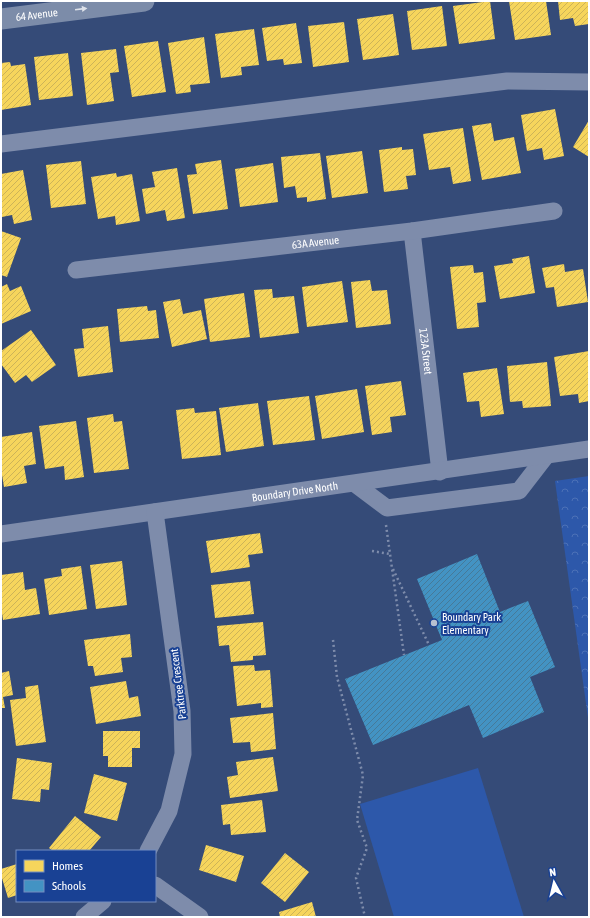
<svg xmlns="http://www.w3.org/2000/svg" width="590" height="918" font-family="'Asap Condensed',sans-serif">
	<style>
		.green { fill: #2d58aa }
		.park { fill: url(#park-crowns) }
		.homes { fill: url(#homes-hatch) }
		.schools { fill: url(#schools-hatch) }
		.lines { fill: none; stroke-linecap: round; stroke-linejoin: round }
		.path { stroke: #7e8cab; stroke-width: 2.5; stroke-dasharray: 2 3; stroke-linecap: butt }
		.minor { stroke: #7e8cab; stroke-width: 17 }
		.major { stroke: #7c8ca9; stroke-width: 21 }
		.oneway { fill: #dee2ea }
		.poi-dot { fill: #b8c0d0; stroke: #194194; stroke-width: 1.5 }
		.labels { text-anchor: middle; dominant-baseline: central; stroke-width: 4; stroke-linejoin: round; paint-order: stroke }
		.street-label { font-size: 11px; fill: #fff; stroke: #194194 }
		.poi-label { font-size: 11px; fill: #fff; stroke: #194194; text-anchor: start }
	</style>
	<defs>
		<pattern id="park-crowns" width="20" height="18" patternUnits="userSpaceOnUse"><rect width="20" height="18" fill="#2d58aa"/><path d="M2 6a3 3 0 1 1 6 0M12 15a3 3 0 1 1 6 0" fill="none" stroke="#4c71b7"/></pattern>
		<pattern id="homes-hatch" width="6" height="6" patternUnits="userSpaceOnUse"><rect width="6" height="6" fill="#f6d55c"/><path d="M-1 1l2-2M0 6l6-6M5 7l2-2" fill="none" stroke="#ccb358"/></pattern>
		<pattern id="schools-hatch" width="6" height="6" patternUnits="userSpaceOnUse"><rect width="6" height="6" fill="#4393c3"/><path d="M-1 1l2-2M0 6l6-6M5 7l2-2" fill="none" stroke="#467a99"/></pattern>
	</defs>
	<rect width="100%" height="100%" fill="#354b78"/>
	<path class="green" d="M478,768L524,917H394L360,804Z"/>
	<path class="park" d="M589,476V725L555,481Z"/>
	<path class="homes" d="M490,1L495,39L459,44L453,6Z
		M509,1H546L551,35L515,40Z
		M558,1H589V24L575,26L573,18L560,20Z
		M442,6L447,46L412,50L407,11Z
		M393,14L399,55L363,60L357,19Z
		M344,22L349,62L313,67L308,26Z
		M296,23L302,63L284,65L283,59L267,61L262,28Z
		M254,29L259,65L241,67L242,75L221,78L215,34Z
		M204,37L210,83L190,85L191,92L176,94L168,43Z
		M158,41L166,92L132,97L124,46Z
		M116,49L119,72L110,73L114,101L87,105L81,53Z
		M68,53L73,96L39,100L34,57Z
		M10,62L11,66L25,64L31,105L1,110V63Z
		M555,109L564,156L544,160L542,148L527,151L521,115Z
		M589,120V157L573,147Z
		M491,123L494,141L514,137L521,173L482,180L472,126Z
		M463,128L471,181L453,184L450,167L429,170L423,134Z
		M402,147V150L413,149L416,175L406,176L408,189L384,192L379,150Z
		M362,151L368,193L332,198L326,156Z
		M320,153L326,199L307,202V197L297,198L295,186L284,188L281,157Z
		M221,160L228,209L193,214L187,175L197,174L195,164Z
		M81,161L86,204L51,208L46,165Z
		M273,163L278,202L240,207L235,169Z
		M177,168L185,218L167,221L165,210L146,214L142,189L155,187L152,172Z
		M23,170L32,220L14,224L12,215L2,217L1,174Z
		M116,173L117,177L132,174L140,221L116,225L115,216L98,219L91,177Z
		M1,231L21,238L7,277L1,275Z
		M529,256L535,293L500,299L494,266L513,263L512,259Z
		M564,264L565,272L583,269L588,302L557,307L554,287L546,288L542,268Z
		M473,265L474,273L483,272L486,302L477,303L479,327L457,329L450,267Z
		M370,280L372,291L387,290L391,324L356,328L351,282Z
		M342,281L348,322L307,327L302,287Z
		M7,284L10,291L21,286L31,311L1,324V287Z
		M272,289L273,298L294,296L299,333L260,338L254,290Z
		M244,293L250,337L210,342L204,299Z
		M180,299L183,314L201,310L207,339L172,347L163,302Z
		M147,306L148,311L156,310L159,338L120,342L117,309Z
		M108,326L113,372L78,377L74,349L84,348L82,329Z
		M31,330L56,365L32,382L26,375L15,383L1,364V351Z
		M589,351V401L579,403L578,394L560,396L554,357Z
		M547,362L551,406L523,408L522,401L510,402L507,366Z
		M497,368L504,414L481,417L479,401L467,402L463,373Z
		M401,381L406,415L390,417L392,432L372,435L365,386Z
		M357,389L364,432L322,439L315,396Z
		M309,396L315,440L273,445L267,401Z
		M258,403L264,446L226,452L219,408Z
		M194,408L195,413L216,411L221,455L182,459L176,410Z
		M113,414L114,422L122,421L129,469L94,473L87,418Z
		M76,421L84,477L65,480L64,466L45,469L39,426Z
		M32,432L36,464L24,466L27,483L4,487L1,469V437Z
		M260,533L263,553L248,555L250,567L211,573L206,541Z
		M122,561L127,605L96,609L90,565Z
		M81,566L87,609L49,615L44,579L62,576L61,569Z
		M23,572L25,590L36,588L40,614L3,620L1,607V575Z
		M250,581L254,614L215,618L211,585Z
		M263,622L266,655L253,656V660L231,662L229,645L219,646L217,626Z
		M130,634L132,657L121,658L123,672L95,676L93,666H88L84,640Z
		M254,665L255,671L270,670L273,707L261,708V703L237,706L233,666Z
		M9,671L13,695L3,697L5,708H1V673Z
		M126,681L129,698L138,696L141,716L96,724L90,687Z
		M38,685L46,742L16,746L10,700L26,698L25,687Z
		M273,713L276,749L251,752L250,742L233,743L230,718Z
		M103,731H140V748H132V767H108V756H103Z
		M273,757L278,791L230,798L227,777L238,775L236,762Z
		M17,758L52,763L49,790L41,789L40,802L12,799Z
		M94,774L127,783L117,821L84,813Z
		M262,800L266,832L231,835L230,824L223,825L221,805Z
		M75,816L101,837L89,851H53L49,848Z
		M206,845L244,856L236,882L199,870Z
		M285,853L309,872L285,902L261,883Z
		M17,864V895L8,898L1,875V869Z
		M312,902L316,917H280L279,912Z"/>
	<path class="schools" d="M477,554L500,612L528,601L555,667L530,677L544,712L483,738L469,705L373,745L345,679L442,640L417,579Z"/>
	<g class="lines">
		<path class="path" d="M386,525L404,655
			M372,551L390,554
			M393,569L429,645
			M333,640L337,677L363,775L357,820L367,848L356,878L365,917"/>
		<g class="minor">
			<path d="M1,144L507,81L589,82"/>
			<path id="s1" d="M412,231L440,472"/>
			<path id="s2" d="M76,270L412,231L554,211"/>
			<path d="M355,484L387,508L519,491L546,456"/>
			<path id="s3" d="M1,534L589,449"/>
			<path d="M148,851L169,811L183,754L182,711L155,512"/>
			<path d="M155,885L200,917"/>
			<path d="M84,917L103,901"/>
		</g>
		<path class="major" id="s4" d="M1,19L144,1"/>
	</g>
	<defs><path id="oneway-solid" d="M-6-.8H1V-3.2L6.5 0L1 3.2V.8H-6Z"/></defs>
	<use class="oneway" href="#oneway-solid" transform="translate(81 9) rotate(-7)"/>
	<circle class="poi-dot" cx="434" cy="623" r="4"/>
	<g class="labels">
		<g class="street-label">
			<text stroke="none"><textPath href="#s4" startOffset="36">64 Avenue</textPath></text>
			<text stroke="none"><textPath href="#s2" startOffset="241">63A Avenue</textPath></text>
			<text stroke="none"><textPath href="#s1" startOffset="121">123A Street</textPath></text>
			<text stroke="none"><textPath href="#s3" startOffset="297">Boundary Drive North</textPath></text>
			<text transform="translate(178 684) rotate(-97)">Parktree Crescent</text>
		</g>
		<g class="poi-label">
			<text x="442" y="617">Boundary Park<tspan x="442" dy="13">Elementary</tspan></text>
		</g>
	</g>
	<rect width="590" height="918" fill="none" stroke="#ffffff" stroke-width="4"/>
	<rect x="16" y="850" width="140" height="52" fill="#194194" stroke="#758dbf"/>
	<rect x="24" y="860" width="20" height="12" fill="#f6d55c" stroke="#758dbf"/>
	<text x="52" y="870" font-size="12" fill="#ffffff">Homes</text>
	<rect x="24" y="880" width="20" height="12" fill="#4393c3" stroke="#758dbf"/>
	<text x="52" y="890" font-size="12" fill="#ffffff">Schools</text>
	<g transform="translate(554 882) rotate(352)" stroke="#194194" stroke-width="3" paint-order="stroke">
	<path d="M0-3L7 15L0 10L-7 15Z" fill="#ffffff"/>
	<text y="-6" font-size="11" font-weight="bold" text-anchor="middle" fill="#ffffff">N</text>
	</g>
</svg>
